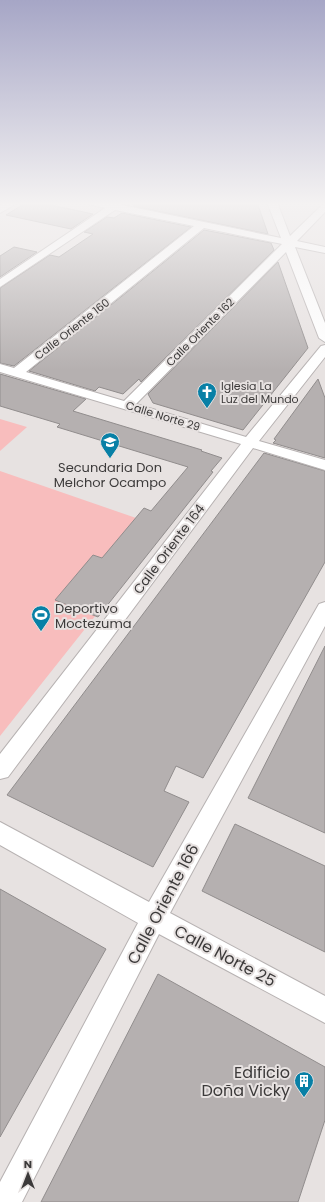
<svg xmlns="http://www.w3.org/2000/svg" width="325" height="1202" font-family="Poppins,sans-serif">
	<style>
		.green { fill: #f8bdbd }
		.building { fill: #b5b0b0; stroke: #918d8d }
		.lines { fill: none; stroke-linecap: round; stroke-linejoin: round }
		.minor-casing { stroke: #b7b2b2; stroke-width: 2 }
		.minor { fill: #fff; fill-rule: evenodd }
		.labels { text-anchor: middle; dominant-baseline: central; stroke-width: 4; stroke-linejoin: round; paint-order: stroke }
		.far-street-label { font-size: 11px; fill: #3c3a3a; stroke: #e7e2e1 }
		.far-poi-label { font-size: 11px; fill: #3c3a3a; stroke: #e7e2e1; text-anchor: start }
		.poi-label { font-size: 13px; fill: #3c3a3a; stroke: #e7e2e1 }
		.street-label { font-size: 13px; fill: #3c3a3a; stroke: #e7e2e1 }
		.near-street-label { font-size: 16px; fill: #3c3a3a; stroke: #e7e2e1 }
		.near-poi-label { font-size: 16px; fill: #3c3a3a; stroke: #e7e2e1; text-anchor: end }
	</style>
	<rect width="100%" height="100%" fill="#e7e2e1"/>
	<path class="green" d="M0,419L27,427L0,451Z
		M0,471L165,528L0,736Z"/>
	<path class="building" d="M27,202H37L93,214L71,229L6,215Z
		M138,202H257L268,234L133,206Z
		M122,213L191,227L14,366L0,363V288L50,255L59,257L93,234L84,232L107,217L114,218Z
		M204,230L271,243L274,250L141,382L139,379L123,394L99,387L95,391L29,371Z
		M14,247L37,252L0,277V256Z
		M278,262L308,348L243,430L153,403L148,394Z
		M0,374L86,399L73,411L202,450L201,451L222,458L211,471L213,472L98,617L55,600L93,555L102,558L144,508L151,511L188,467L57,427L60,424L0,406Z
		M318,379L325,398V458L273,443L276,440L274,439Z
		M264,453L325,471V562L203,778L176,766L164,791L189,802L153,867L7,795Z
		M325,646V833L248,798Z
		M235,824L325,866V952L202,891Z
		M0,889L106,949L0,1137Z
		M158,974L325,1067V1120L298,1202H41Z"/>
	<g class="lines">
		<g class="minor-casing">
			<path id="minor" d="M7,202H19L0,213V206Z
				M86,202L112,203L123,202L122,205L281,238L267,202H277L290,236L322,205L325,204V212L297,241L325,247V253L295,247L325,323V342L319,338L286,252L136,404L246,437L321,346L325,345V357L259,441L325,460V470L253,448L8,777L0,779V754L241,444L0,372V364L14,368L194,226L115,210L0,287V279L105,208L88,204ZM204,228L282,244L124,401L26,372Z
				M325,602V626L170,913L325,996V1023L159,934L22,1202H0V1182L138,923L0,845V822L149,902L319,604Z"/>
		</g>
		<use href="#minor" class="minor"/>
	</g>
	<linearGradient id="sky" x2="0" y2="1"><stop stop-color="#a6a6c6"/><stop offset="0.55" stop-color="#f4f2f2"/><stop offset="1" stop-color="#f4f2f2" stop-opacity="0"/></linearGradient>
	<rect width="325" height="370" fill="url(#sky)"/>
	<defs>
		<g id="church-pin" transform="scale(1)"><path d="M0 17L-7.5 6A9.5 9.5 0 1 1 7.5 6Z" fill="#0880a6" stroke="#e7e2e1"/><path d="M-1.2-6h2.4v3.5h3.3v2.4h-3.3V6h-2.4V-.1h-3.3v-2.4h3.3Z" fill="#fff"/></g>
		<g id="school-pin" transform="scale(1)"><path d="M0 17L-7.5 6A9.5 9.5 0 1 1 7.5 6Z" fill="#0880a6" stroke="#e7e2e1"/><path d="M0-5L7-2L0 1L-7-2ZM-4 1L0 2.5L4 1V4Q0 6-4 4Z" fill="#fff"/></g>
		<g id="stadium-pin" transform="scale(1)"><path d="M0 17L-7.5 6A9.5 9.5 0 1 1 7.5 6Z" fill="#0880a6" stroke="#e7e2e1"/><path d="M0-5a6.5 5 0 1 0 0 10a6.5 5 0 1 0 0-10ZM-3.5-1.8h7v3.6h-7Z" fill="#fff"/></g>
		<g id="building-pin" transform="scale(1)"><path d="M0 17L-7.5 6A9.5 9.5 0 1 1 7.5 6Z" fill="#0880a6" stroke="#e7e2e1"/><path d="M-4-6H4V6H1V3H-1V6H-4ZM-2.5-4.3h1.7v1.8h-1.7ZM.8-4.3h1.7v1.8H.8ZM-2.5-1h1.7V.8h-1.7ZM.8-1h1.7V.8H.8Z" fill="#fff"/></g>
	</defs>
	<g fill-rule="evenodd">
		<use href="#church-pin" x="207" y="392"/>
		<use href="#school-pin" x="110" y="442"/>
		<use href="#stadium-pin" x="41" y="615"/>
		<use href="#building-pin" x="304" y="1081"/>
	</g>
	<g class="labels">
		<g class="far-street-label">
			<text transform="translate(72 329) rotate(-38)">Calle Oriente 160</text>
			<text transform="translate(200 332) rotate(-45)">Calle Oriente 162</text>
			<text transform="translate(163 416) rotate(17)">Calle Norte 29</text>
		</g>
		<g class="far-poi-label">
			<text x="221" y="386">Iglesia La<tspan x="221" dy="13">Luz del Mundo</tspan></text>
		</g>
		<g class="poi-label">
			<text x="110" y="467">Secundaria Don<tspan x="110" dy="15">Melchor Ocampo</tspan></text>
			<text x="55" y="608" text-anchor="start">Deportivo<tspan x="55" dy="15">Moctezuma</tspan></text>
		</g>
		<g class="street-label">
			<text transform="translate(169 549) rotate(-53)">Calle Oriente 164</text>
		</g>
		<g class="near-street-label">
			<text transform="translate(163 904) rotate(-62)">Calle Oriente 166</text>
			<text transform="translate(225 956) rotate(28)">Calle Norte 25</text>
		</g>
		<g class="near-poi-label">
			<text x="290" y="1072">Edificio<tspan x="290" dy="18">Doña Vicky</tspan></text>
		</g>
	</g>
	<g transform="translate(28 1174)" stroke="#e7e2e1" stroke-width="3" paint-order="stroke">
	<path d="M0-3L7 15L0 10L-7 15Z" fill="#3c3a3a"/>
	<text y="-6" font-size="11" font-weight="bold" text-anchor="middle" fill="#3c3a3a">N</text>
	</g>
</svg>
